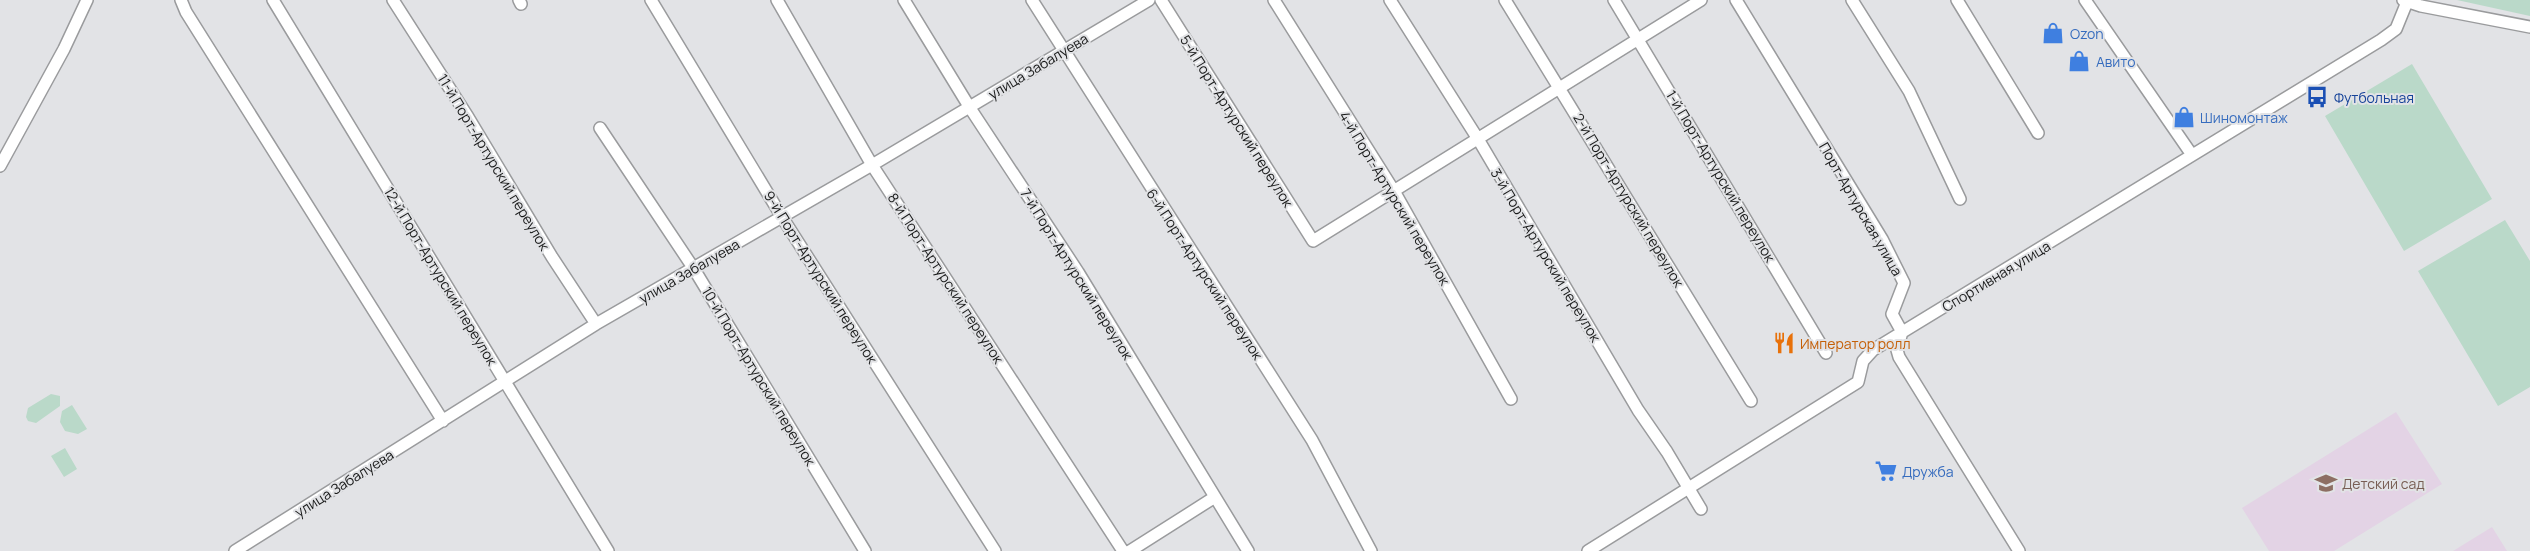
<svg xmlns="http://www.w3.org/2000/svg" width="2530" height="551" font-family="Manrope,sans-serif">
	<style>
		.education { fill: #e3d3e5 }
		.green { fill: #bad9c9 }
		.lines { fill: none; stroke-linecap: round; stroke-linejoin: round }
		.minor-casing { stroke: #9a9b9d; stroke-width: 14 }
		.minor { stroke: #fff; stroke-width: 11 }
		.labels { text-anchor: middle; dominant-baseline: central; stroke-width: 4; stroke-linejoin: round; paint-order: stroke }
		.shop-label { font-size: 14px; fill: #366cbe; stroke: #e2e3e6; text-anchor: start }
		.street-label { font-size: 14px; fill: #181919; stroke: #e2e3e6 }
		.transit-label { font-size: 14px; fill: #164399; stroke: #e2e3e6; text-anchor: start }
		.food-label { font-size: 14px; fill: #c56008; stroke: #e2e3e6; text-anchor: start }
		.education-label { font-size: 14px; fill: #785e54; stroke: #e2e3e6; text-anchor: start }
	</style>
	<rect width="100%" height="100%" fill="#e2e3e6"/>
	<path class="education" d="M2396,412L2442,484L2334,551H2269L2242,508Z
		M2492,527L2507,551H2453Z"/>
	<path class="green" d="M2457,0H2530V16Z
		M2412,64L2492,199L2404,251L2325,116Z
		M2505,220L2530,261V387L2498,406L2418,271Z
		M51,394L60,396V406L36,423L28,421L26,417L28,408Z
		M72,405L87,429L78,434L65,431L60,422L62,411Z
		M65,448L77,469L64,477L51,456Z"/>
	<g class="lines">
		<g class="minor-casing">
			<path id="minor" d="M181,0L186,12L443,421
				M273,0L608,551
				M393,0L468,117L552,257L596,324
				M519,0L521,4
				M651,0L782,217L995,551
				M777,0L872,165L1123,551
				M904,0L970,108L1078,272L1248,551
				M1032,0L1312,440L1371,551
				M1161,0L1313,241L1701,0
				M1274,0L1394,191L1511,399
				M1390,0L1478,139L1638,410L1667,452L1701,509
				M1505,0L1751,401
				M1614,0L1826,353
				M1736,0L1882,239L1904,283L1892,314L1902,332
				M1852,0L1909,91L1960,199
				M1957,0L2038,133
				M2085,0L2192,155
				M2403,0L2421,6L2530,27
				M600,128L694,269L865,551
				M0,166L64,49L87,0
				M1902,332L1897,350L1899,357L2019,551
				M235,551L596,324L872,165L1149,0
				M1130,551L1215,497
				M1588,551L1858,382L1863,361L1873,350L2381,40L2396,29L2407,2"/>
		</g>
		<use href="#minor" class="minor"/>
	</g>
	<defs>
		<g id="shop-bare" transform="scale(1.725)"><path d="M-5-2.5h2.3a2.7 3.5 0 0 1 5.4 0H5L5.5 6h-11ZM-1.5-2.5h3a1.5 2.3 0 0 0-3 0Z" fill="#3f7fe0" stroke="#e2e3e6" stroke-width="2.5" paint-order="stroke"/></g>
		<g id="bus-bare" transform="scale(1.725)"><path d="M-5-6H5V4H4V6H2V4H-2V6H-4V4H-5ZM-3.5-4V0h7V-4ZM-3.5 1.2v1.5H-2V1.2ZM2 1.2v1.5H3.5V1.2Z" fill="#1a4fb4" stroke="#e2e3e6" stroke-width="2.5" paint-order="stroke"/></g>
		<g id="restaurant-bare" transform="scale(1.725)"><path d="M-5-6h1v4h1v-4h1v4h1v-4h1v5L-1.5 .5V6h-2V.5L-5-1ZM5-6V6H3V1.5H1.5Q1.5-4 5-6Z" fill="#e8710a" stroke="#e2e3e6" stroke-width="2.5" paint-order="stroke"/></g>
		<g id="supermarket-bare" transform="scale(1.725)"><path d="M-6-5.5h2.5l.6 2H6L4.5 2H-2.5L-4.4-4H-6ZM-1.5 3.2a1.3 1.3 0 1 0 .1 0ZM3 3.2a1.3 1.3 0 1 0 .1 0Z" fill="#3f7fe0" stroke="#e2e3e6" stroke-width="2.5" paint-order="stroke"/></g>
		<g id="school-bare" transform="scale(1.725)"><path d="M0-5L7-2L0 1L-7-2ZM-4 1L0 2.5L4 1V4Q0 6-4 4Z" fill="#8d6e63" stroke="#e2e3e6" stroke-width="2.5" paint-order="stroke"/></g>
	</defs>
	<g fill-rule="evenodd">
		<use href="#shop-bare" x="2053" y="33"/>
		<use href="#shop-bare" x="2079" y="61"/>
		<use href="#bus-bare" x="2317" y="97"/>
		<use href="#shop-bare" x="2184" y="117"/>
		<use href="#restaurant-bare" x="1784" y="343"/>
		<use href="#supermarket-bare" x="1886" y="471"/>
		<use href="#school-bare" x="2326" y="483"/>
	</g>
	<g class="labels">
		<g class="shop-label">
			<text x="2070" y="33">Ozon</text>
			<text x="2096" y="61">Авито</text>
			<text x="2200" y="117">Шиномонтаж</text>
			<text x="1902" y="471">Дружба</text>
		</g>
		<g class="street-label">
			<text transform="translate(1038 66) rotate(-31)">улица Забалуева</text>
			<text transform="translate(1237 121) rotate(58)">5-й Порт-Артурский переулок</text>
			<text transform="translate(494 162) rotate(59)">11-й Порт-Артурский переулок</text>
			<text transform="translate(1721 176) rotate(59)">1-й Порт-Артурский переулок</text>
			<text transform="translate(1395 198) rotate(59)">4-й Порт-Артурский переулок</text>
			<text transform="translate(1629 200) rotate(59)">2-й Порт-Артурский переулок</text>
			<text transform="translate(1861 209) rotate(60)">Порт-Артурская улица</text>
			<text transform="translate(1546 255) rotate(59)">3-й Порт-Артурский переулок</text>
			<text transform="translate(689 271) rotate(-30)">улица Забалуева</text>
			<text transform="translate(1077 274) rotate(58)">7-й Порт-Артурский переулок</text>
			<text transform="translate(1205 274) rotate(57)">6-й Порт-Артурский переулок</text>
			<text transform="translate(441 276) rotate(59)">12-й Порт-Артурский переулок</text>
			<text transform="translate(1996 276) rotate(-31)">Спортивная улица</text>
			<text transform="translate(821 277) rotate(58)">9-й Порт-Артурский переулок</text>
			<text transform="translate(946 278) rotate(57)">8-й Порт-Артурский переулок</text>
			<text transform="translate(759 376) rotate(59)">10-й Порт-Артурский переулок</text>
			<text transform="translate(344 483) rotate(-32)">улица Забалуева</text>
		</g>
		<g class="transit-label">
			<text x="2334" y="97">Футбольная</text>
		</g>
		<g class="food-label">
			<text x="1800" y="343">Император ролл</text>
		</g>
		<g class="education-label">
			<text x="2342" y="483">Детский сад</text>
		</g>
	</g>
</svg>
